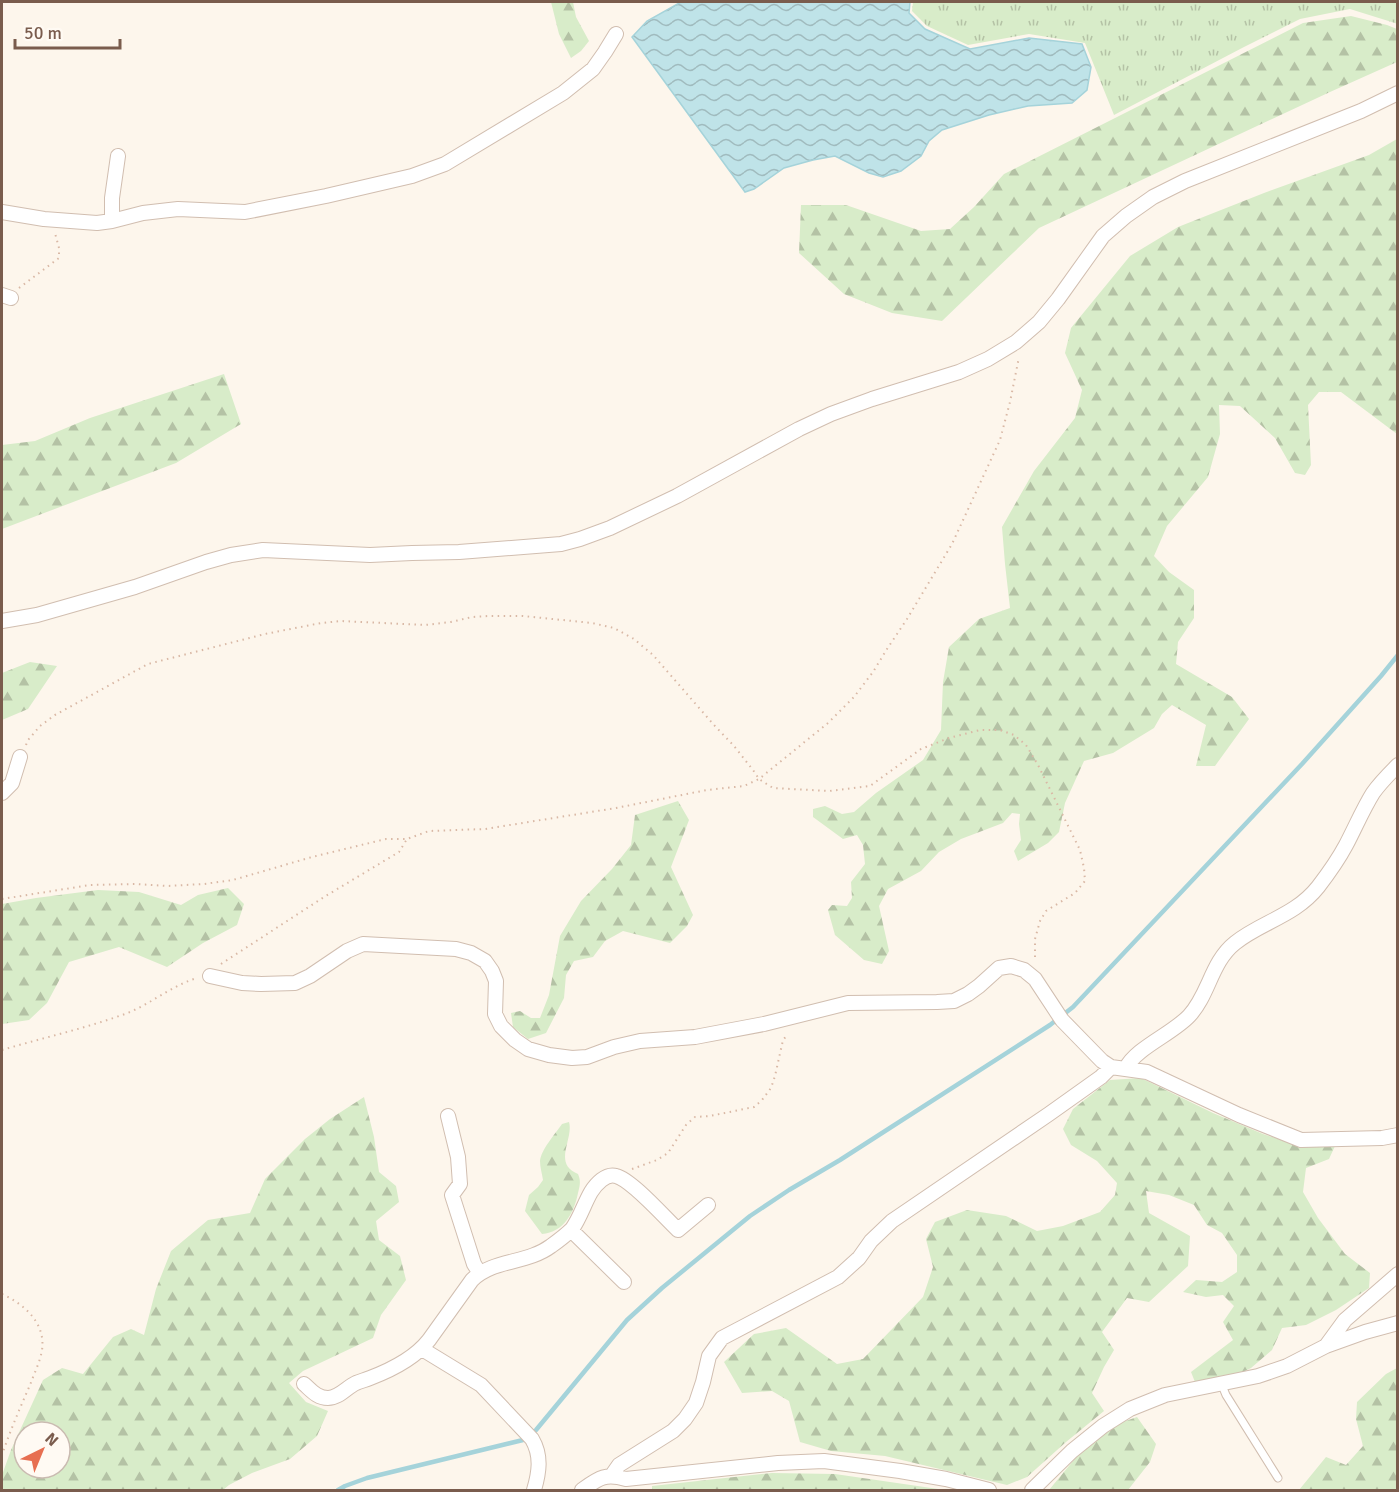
<svg xmlns="http://www.w3.org/2000/svg" width="1399" height="1492" font-family="Signika,sans-serif">
	<style>
		.grass { fill: url(#grass-tufts) }
		.forest { fill: url(#forest-firs); fill-rule: evenodd }
		.water { fill: url(#water-waves); stroke: #a5d3da; stroke-width: 1.5 }
		.lines { fill: none; stroke-linecap: round; stroke-linejoin: round }
		.stream { stroke: #a5d3da; stroke-width: 4.5 }
		.service-casing { stroke: #d1beb0; stroke-width: 9 }
		.minor-casing { stroke: #d1beb0; stroke-width: 16 }
		.path { stroke: #d9b8a5; stroke-width: 2; stroke-dasharray: 1.5 4.5; stroke-linecap: butt }
		.service { stroke: #fff; stroke-width: 7 }
		.minor { stroke: #fff; stroke-width: 14 }
	</style>
	<defs>
		<pattern id="grass-tufts" width="24" height="20" patternUnits="userSpaceOnUse" patternTransform="scale(1.5)"><rect width="24" height="20" fill="#d8ecc9"/><path d="M3 7l-1-3M5 7V3M7 7l1-3M15 17l-1-3M17 17v-4M19 17l1-3" fill="none" stroke="#b4c2a5"/></pattern>
		<pattern id="forest-firs" width="22" height="20" patternUnits="userSpaceOnUse" patternTransform="scale(1.5)"><rect width="22" height="20" fill="#d8ecc9"/><path d="M5 1l3.5 6h-7zM16 11l3.5 6h-7z" fill="#b4c2a5"/></pattern>
		<pattern id="water-waves" width="16" height="10" patternUnits="userSpaceOnUse" patternTransform="scale(1.5)"><rect width="16" height="10" fill="#bfe3e8"/><path d="M0 5q4-4 8 0t8 0" fill="none" stroke="#a0bbbe"/></pattern>
	</defs>
	<rect width="100%" height="100%" fill="#fdf6ec"/>
	<path class="grass" d="M913,2H1397L1398,24L1350,9L1300,19L1244,47L1114,115L1085,43L1029,34L968,45L927,26L912,11Z"/>
	<path class="forest" d="M551,2H573L576,17L589,41L581,51L571,58L559,34Z
		M1351,16L1387,25L1397,29V62L1330,92L1039,228L942,321L892,313L844,294L799,253L801,205H846L921,231L950,229L974,207L1004,174L1303,23Z
		M1397,139V434L1341,392H1319L1308,405L1311,465L1305,475L1295,473L1275,438L1240,406L1219,405L1220,434L1208,477L1167,526L1154,556L1169,572L1194,590V618L1178,642L1176,664L1232,697L1249,719L1215,766H1196L1206,725L1172,705L1162,714L1154,728L1113,753L1084,761L1065,803L1059,832L1048,843L1018,861L1014,851L1021,840L1019,824L1020,814L1012,813L1003,823L961,839L939,852L921,871L888,889L879,906L889,951L882,964L864,960L835,935L828,910L832,905L847,906L852,898L851,882L865,864L863,845L857,835L843,839L813,817V809L825,806L842,814L854,812L876,793L923,760L941,730L943,682L949,647L979,619L1010,608L1005,564L1002,527L1034,471L1075,418L1082,390L1065,353L1071,328L1130,256L1178,227L1264,193L1369,155Z
		M224,374L241,424L176,463L2,529V445L35,441L90,418Z
		M30,662L57,666L28,709L2,720V673Z
		M678,801L689,820L671,867L693,915L687,926L670,943L623,931L605,941L593,957L574,961L566,975L564,998L546,1033L528,1039L513,1027L511,1013L520,1011L531,1018H540L549,995L560,936L581,901L612,869L631,845L635,815Z
		M228,888L244,904L237,925L203,943L167,967L119,947L69,962L47,1003L29,1020L2,1024V904L36,898L98,890L139,892L181,905L198,895Z
		M1141,1078L1213,1113L1263,1134L1302,1147L1335,1146L1329,1159L1306,1168L1303,1192L1318,1218L1345,1254L1370,1273L1369,1288L1336,1310L1306,1325L1282,1328L1272,1350L1251,1368L1231,1378L1195,1382L1191,1372L1233,1340L1223,1322L1234,1306L1223,1295L1206,1297L1183,1292L1196,1280L1222,1282L1237,1272V1255L1222,1233L1207,1225L1194,1205L1169,1195L1146,1191L1149,1213L1190,1236L1188,1266L1149,1302L1127,1298L1102,1332L1114,1350L1104,1367L1092,1393L1104,1411L1066,1442L1027,1477L1007,1485L885,1456L831,1451L800,1442L789,1401L772,1391L742,1393L724,1362L754,1334L786,1328L837,1364L863,1359L923,1297L933,1267L926,1239L935,1222L967,1210L1006,1216L1037,1231L1063,1226L1100,1212L1115,1195L1117,1183L1097,1161L1071,1145L1063,1129L1073,1109L1110,1080Z
		M364,1097L374,1137L379,1172L396,1186L399,1202L376,1221L379,1240L400,1256L406,1280L381,1315L373,1338L303,1371L289,1383L306,1402L328,1411L317,1436L290,1459L252,1473L229,1485L223,1490H2V1475L11,1450L43,1380L62,1368L83,1374L113,1337L131,1329L144,1335L156,1289L171,1251L208,1220L250,1213L265,1179L305,1139L330,1119ZM24,1432H60V1468H24Z
		M569,1122C574,1139 552,1164 578,1174C581,1181 580,1185 578,1193C574,1213 564,1232 542,1234L525,1211L529,1195L538,1187L543,1180C542,1174 540,1167 540,1161C541,1150 555,1134 562,1124Z
		M1397,1368V1490H1299L1326,1457L1346,1465L1363,1446L1356,1419L1357,1402L1386,1374Z
		M1137,1417L1156,1444L1150,1462L1128,1490H1049L1078,1455L1117,1424Z
		M772,1473L835,1474L945,1490H652V1486Z"/>
	<path class="water" d="M681,2H910L909,13L925,29L970,49L1029,38L1082,44L1091,67L1087,90L1072,103L1028,106L989,115L942,130L929,141L921,156L901,171L883,177L869,173L835,156L813,160L784,168L754,189L745,192L632,37L647,21Z"/>
	<g class="lines">
		<path class="stream" d="M338,1490L345,1486L367,1478L523,1440L536,1430L627,1320L662,1288L750,1216L789,1190L840,1160L1050,1025L1073,1007L1302,764L1381,676L1398,655"/>
		<g class="service-casing">
			<path id="service" d="M1221,1383L1226,1395L1278,1478"/>
		</g>
		<g class="minor-casing">
			<path id="minor" d="M2,212L44,219L97,223L112,221L143,213L178,209L245,212L326,196L412,176L445,164L563,93L593,69L605,52L616,34
				M112,221V198L118,156
				M2,295L11,298
				M2,621L37,615L135,587L206,562L231,555L263,550L370,555L412,553L459,552L561,544L580,539L610,528L677,496L799,429L831,414L872,399L959,372L988,359L1016,342L1039,322L1058,299L1103,236L1126,216L1153,197L1185,181L1361,111L1398,93
				M2,793L12,783L20,757
				M210,976L242,983L261,984L295,983L310,976L347,951L363,944L456,949L471,953L485,961L492,971L496,981L495,1014L501,1026L515,1040L528,1049L549,1055L572,1058L587,1057L614,1047L640,1041L695,1037L764,1024L848,1003L937,1002L954,1001L968,994L979,986L999,968L1011,966L1024,970L1035,979L1062,1020L1102,1061L1111,1067L1147,1072L1239,1115L1301,1140L1382,1138L1398,1135
				M1126,1068C1136,1048 1172,1034 1189,1016C1209,995 1211,962 1235,943C1261,922 1295,916 1318,887C1328,874 1338,860 1346,845C1355,828 1363,809 1373,793C1380,783 1389,774 1398,765
				M448,1116L458,1157L460,1184L452,1195L474,1264L479,1272
				M571,1230L624,1282
				M1326,1346L1345,1320L1398,1274
				M422,1349L481,1385L532,1439C542,1456 539,1473 534,1490
				M304,1384C311,1390 317,1398 328,1398C339,1398 347,1387 356,1383C361,1381 365,1380 370,1378C391,1370 415,1358 429,1340L472,1280C493,1259 527,1264 551,1246C558,1241 566,1235 572,1229C580,1218 584,1204 591,1192C596,1184 606,1173 616,1176C632,1180 665,1218 678,1230L708,1205
				M612,1475L619,1465L673,1431L685,1419L696,1403L703,1382L709,1356L722,1338L838,1277L859,1258L871,1241L892,1221L1049,1114L1101,1077L1111,1067
				M582,1490C599,1478 605,1473 626,1479L778,1463L824,1461L900,1471L946,1479L989,1490
				M1032,1490L1072,1451L1103,1426L1130,1409L1165,1395L1258,1376L1287,1366L1326,1346L1365,1332L1398,1323"/>
		</g>
		<path class="path" d="M19,288L59,258V248L55,233
			M26,745L28,740L40,726L55,715L148,664L265,634L321,623L341,621L425,625L451,622L472,617L489,616H523L592,623L614,628L634,639L653,655L714,725L734,746L753,770L759,779L773,788L829,791L870,786L921,749L949,738L980,730H1000L1014,735L1026,745L1038,765L1080,850L1084,868L1085,881L1075,893L1046,911L1040,921L1035,939V961
			M2,899L90,885L135,884L168,886L204,884L233,880L312,857L386,839H407L429,831L485,829L616,808L707,790L744,786L759,779L828,723L854,697L873,672L887,649L907,619L952,544L1000,440L1010,402L1019,357
			M221,964L324,897L399,852L407,839
			M2,1050C42,1038 83,1029 122,1015C149,1006 170,986 197,978
			M632,1169L657,1160L668,1153L686,1125L695,1117L710,1116L754,1107L762,1100L771,1088L775,1076L783,1040L788,1034
			M2,1294C24,1304 46,1323 42,1350C40,1362 34,1374 30,1385C20,1408 10,1431 2,1455"/>
		<use href="#service" class="service"/>
		<use href="#minor" class="minor"/>
	</g>
	<rect width="1399" height="1492" fill="none" stroke="#7a5c4d" stroke-width="6"/>
	<g transform="translate(42 1450) rotate(43)"><circle r="28" fill="#fffaf3" stroke="#cabbb1" stroke-width="1.5"/>
	<path d="M0-4.5L10 22L0 15L-10 22Z" fill="#e76f51"/>
	<text y="-9" font-size="16" font-weight="bold" text-anchor="middle" fill="#7a5c4d">N</text>
	</g>
	<path d="M15 39v9h105v-9" fill="none" stroke="#7a5c4d" stroke-width="3"/>
	<text x="24" y="39" font-size="18" fill="#7a5c4d" stroke="#fffaf3" stroke-width="4.5" paint-order="stroke">50 m</text>
</svg>
